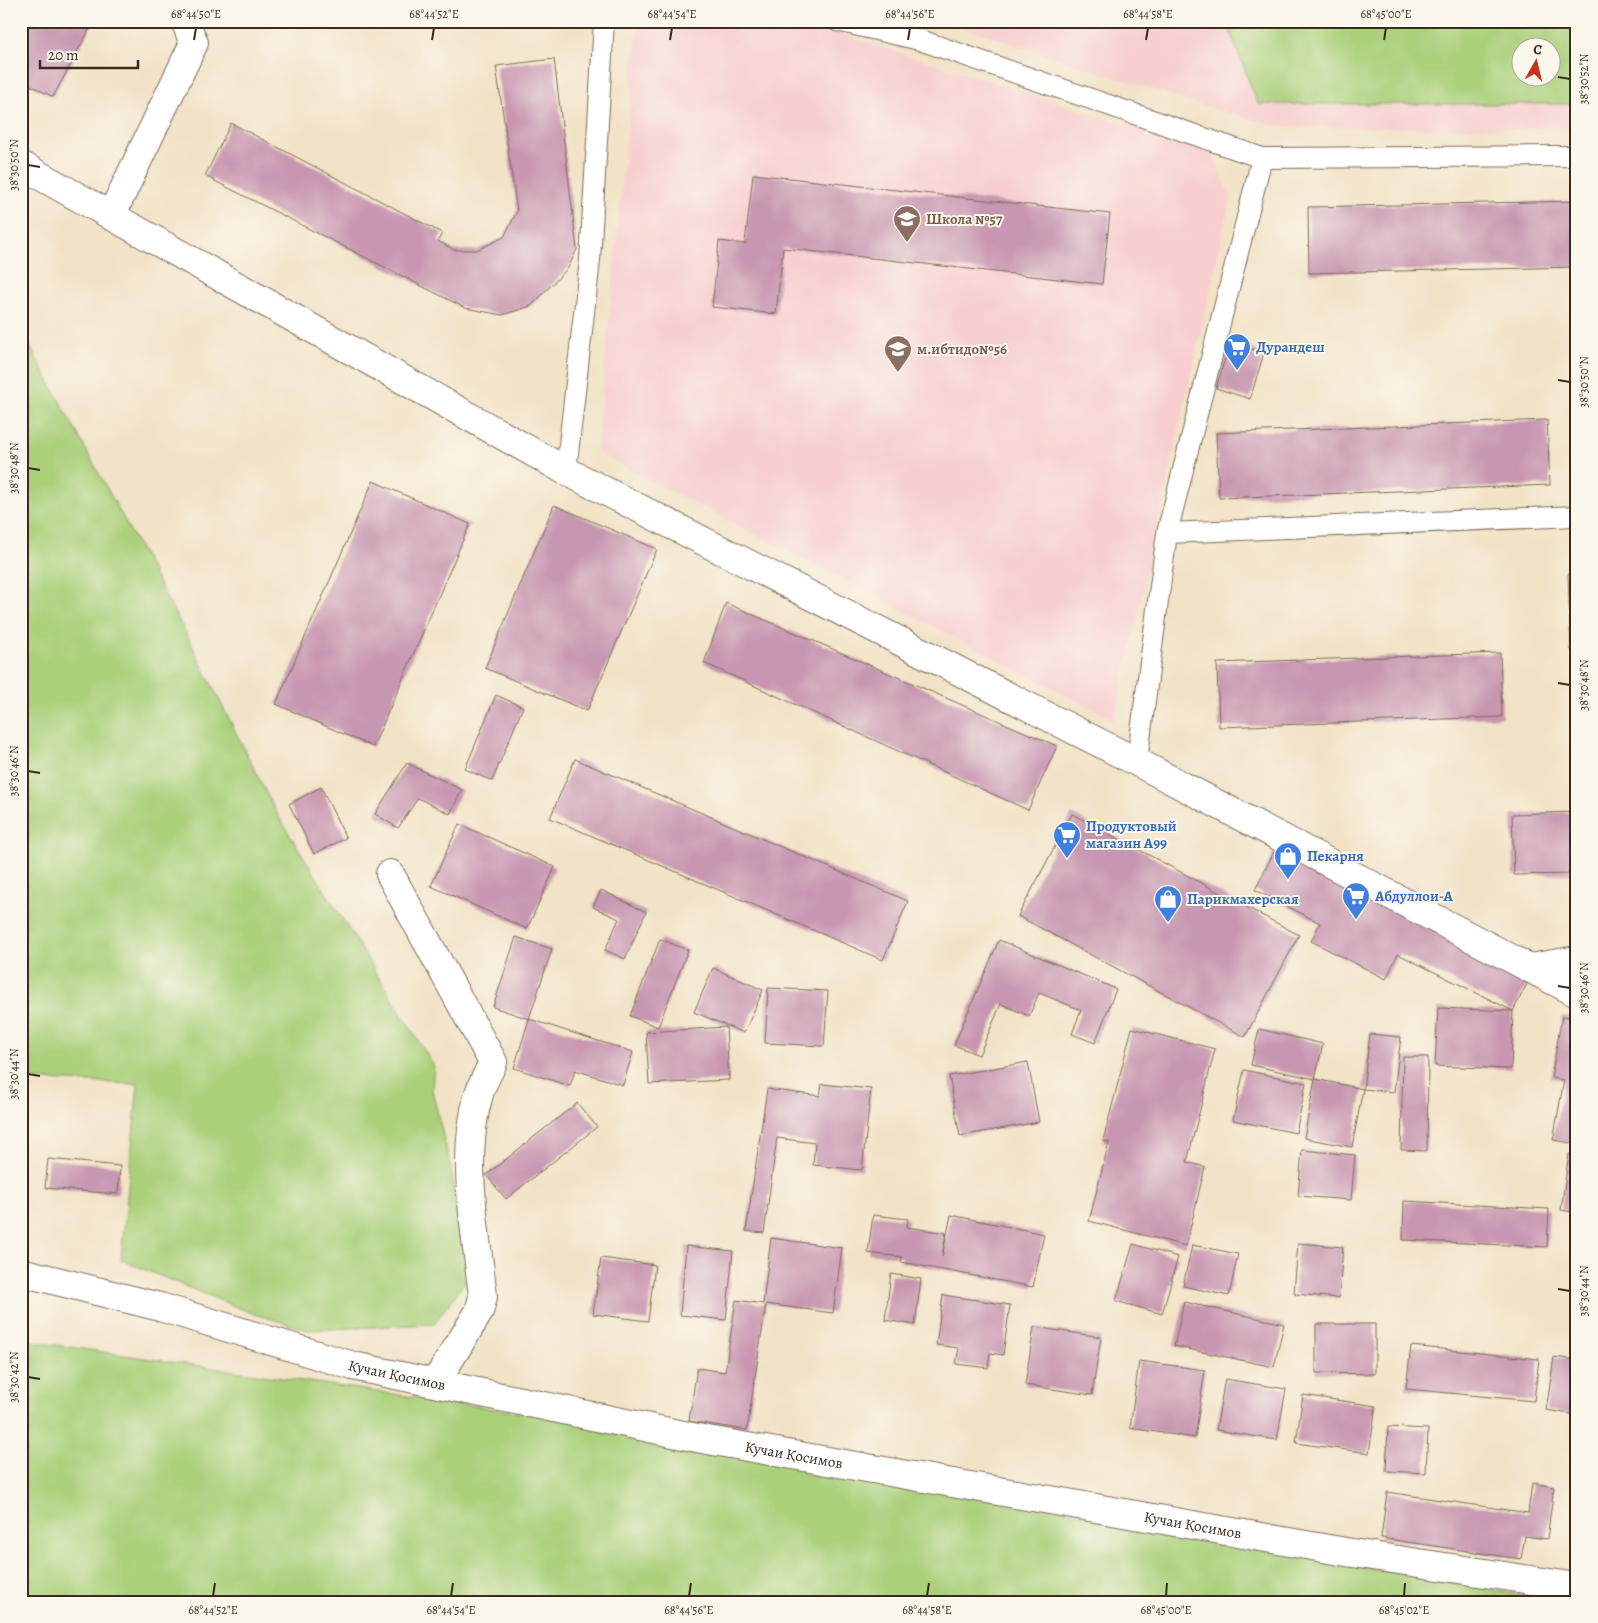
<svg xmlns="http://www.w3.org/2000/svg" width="1598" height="1623" font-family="Alegreya,serif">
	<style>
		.built { fill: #f7cfd0; fill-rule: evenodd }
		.green { fill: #aad07a; stroke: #727d4c; fill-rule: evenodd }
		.building { fill: #c796b0 }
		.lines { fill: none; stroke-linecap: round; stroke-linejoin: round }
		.lane-casing { stroke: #7b6b59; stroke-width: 22 }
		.street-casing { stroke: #7b6b59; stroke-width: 30 }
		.secondary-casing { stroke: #7b6b59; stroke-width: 30 }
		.lane { stroke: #fff; stroke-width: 20 }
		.street { stroke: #fff; stroke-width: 28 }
		.secondary { stroke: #fff; stroke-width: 28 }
		.ticks { fill: none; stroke: #3b2a1e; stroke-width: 2 }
		.labels { text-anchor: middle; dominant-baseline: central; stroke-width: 4; stroke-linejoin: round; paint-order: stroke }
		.education-label { font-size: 15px; font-weight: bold; fill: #785e54; stroke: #fbf7ec; text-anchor: start }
		.shop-label { font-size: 15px; font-weight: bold; fill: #366cbe; stroke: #fbf7ec; text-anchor: start }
		.street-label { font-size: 15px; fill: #3b2a1e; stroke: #fbf7ec }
		.neatline { fill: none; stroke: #3b2a1e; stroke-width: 2 }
		.ticks-label { font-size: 12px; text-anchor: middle; fill: #3b2a1e }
	</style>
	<rect width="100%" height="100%" fill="#fbf7ec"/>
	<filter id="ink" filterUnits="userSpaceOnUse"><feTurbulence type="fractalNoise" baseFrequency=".02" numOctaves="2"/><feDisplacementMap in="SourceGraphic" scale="10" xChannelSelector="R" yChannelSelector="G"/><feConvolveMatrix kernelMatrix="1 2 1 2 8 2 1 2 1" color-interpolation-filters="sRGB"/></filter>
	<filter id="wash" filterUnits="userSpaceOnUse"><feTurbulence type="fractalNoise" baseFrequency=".0096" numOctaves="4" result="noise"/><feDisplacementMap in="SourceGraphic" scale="20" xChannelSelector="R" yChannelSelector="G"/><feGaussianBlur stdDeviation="1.12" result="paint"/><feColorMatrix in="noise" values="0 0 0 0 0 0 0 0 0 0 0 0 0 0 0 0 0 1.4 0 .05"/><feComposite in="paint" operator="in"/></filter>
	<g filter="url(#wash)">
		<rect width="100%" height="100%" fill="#f2e3c7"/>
		<path class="built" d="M638,21H731L832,31L1211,152L1231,197L1114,720L596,452Z
			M944,21H1577V129L1280,127L1197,104ZM1520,48H1550V78H1520Z"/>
		<path class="green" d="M1226,21H1577V104H1258ZM1520,48H1550V78H1520Z
			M21,330L184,630L277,814L434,1066L432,1090L450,1164L467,1279L434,1324L309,1330L254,1314L121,1260L138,1084L21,1079Z
			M21,1340L702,1439L1316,1559L1516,1594L1576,1602H21Z"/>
		<g id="blocks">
			<path class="building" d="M21,21H94L53,97L21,80Z
				M554,59L577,249L568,268L531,306L502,315L465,308L205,176L231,123L442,233L438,241L454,250H477L504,237L517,211L496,66Z
				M753,174L1110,214L1102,284L783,248L776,314L712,307L719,241L745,244Z
				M1577,201V267L1309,273L1308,207Z
				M1230,342L1264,353L1250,399L1216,388Z
				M1547,420L1550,485L1219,498L1216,433Z
				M373,481L470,524L373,747L276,704Z
				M554,505L657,549L587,711L485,668Z
				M1577,573V650H1571L1568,574Z
				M726,603L1057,746L1028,810L704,663Z
				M1500,653L1502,717L1219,727L1217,663Z
				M496,695L523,707L492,781L465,769Z
				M575,759L908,901L883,960L550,818Z
				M407,763L462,790L450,814L418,798L398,828L375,814Z
				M321,787L346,838L314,854L289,804Z
				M1577,812V874L1514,875L1512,814Z
				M1072,814L1299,935L1245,1037L1018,916Z
				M459,824L555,867L527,929L431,886Z
				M1278,844L1530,978L1513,1011L1398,954L1386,979L1311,941L1320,923L1255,890Z
				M601,890L646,912L625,959L605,950L619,919L593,907Z
				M516,937L552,949L529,1019L493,1007Z
				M660,939L688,950L658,1027L630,1016Z
				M999,940L1116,989L1095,1043L1072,1034L1081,1010L1039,993L1029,1016L1001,1004L979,1055L954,1045Z
				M713,968L763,990L744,1033L694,1012Z
				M768,988L828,991L824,1046L765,1043Z
				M1438,1008L1513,1011L1511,1069L1435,1066Z
				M1562,1016L1577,1018V1144L1553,1140L1564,1080L1551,1078Z
				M529,1019L633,1052L623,1085L575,1070L570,1086L514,1068Z
				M726,1027L729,1080L649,1084L646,1032Z
				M1132,1028L1215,1049L1187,1162L1205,1167L1186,1246L1089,1221L1109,1142L1103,1141Z
				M1259,1029L1323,1044L1315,1079L1251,1065Z
				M1370,1034L1401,1037L1394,1092L1363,1089Z
				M1403,1057H1428L1427,1151L1401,1150Z
				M1028,1062L1039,1122L960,1136L949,1076Z
				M1244,1070L1306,1083L1296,1133L1233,1120Z
				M1315,1079L1363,1089L1352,1147L1304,1138Z
				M822,1084L871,1089L862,1170L813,1165L815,1143L777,1138L764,1233L746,1231L767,1089L820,1096Z
				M577,1103L597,1127L506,1199L486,1175Z
				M1302,1150L1355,1155L1351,1200L1298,1196Z
				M1569,1154L1577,1155V1213L1561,1210Z
				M48,1159L120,1166L118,1194L45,1188Z
				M1404,1201L1549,1209L1547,1247L1403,1240Z
				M873,1215L908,1219L907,1227L946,1233L942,1257L951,1215L1044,1234L1033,1287L901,1262L902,1257L868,1253Z
				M771,1238L842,1248L833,1313L766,1304L747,1430L689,1421L697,1368L725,1372L736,1300L763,1304Z
				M1298,1243L1343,1247L1339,1298L1294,1294Z
				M1133,1244L1178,1257L1162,1314L1116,1301Z
				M1192,1245L1238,1254L1229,1296L1183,1286Z
				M686,1246L733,1251L726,1320L680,1315Z
				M601,1258L655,1265L648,1321L593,1314Z
				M891,1274L921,1279L915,1325L885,1320Z
				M943,1295L1010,1305L1003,1355L990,1353L988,1368L956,1364L959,1348L936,1345Z
				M1184,1302L1284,1324L1274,1367L1174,1346Z
				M1316,1324H1375V1374L1316,1373Z
				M1034,1327L1101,1337L1092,1395L1025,1385Z
				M1411,1346L1539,1359L1534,1401L1406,1389Z
				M1554,1357L1577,1360V1415L1546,1410Z
				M1139,1361L1205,1370L1195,1438L1130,1428Z
				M1225,1379L1286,1389L1277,1440L1216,1430Z
				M1303,1395L1376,1406L1369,1453L1296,1443Z
				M1388,1427L1428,1429L1426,1473L1386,1471Z
				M1532,1483L1554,1487L1547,1539L1525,1536L1521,1559L1381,1538L1387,1492L1528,1513Z"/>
		</g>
	</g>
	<g filter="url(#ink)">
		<use href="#blocks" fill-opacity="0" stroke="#7b6b59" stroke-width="1"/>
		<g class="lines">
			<g class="lane-casing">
				<path id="lane" d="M837,21L920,40L1262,158
					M566,471L590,260L604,21
					M1167,533L1577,516
					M1137,762L1167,533L1262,158L1577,156"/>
			</g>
			<g class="street-casing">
				<path id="street" d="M21,165L566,471L1137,762L1577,993
					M111,216L194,43L185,21
					M390,874L493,1062C489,1072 482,1083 479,1094C460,1158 476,1231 483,1297L479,1312L435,1383
					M1530,968L1577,960"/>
			</g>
			<g class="secondary-casing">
				<g id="secondary">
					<path id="s1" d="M21,1272L160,1307L353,1366L702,1439L1346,1552L1577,1587"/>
				</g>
			</g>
			<use href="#lane" class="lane"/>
			<use href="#street" class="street"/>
			<use href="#secondary" class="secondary"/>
		</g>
	</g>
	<path class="ticks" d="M194,40L196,28M432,40L434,28M670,40L672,28M908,40L910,28M1146,40L1148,28M1384,40L1386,28M1558,77L1570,79M28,165L40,167M1558,380L1570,382M28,468L40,470M1558,683L1570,685M28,771L40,773M1558,986L1570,988M28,1074L40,1076M1558,1289L1570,1291M28,1377L40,1379M213,1596L215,1583M451,1596L453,1583M689,1596L691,1583M927,1596L929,1583M1166,1596L1167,1583M1404,1596L1405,1583"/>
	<defs>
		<g id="school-pin" transform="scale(1.4375)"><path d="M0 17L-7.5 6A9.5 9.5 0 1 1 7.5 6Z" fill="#8d6e63" stroke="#fbf7ec"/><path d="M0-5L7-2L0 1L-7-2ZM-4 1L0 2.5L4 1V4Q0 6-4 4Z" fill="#fff"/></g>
		<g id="supermarket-pin" transform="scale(1.4375)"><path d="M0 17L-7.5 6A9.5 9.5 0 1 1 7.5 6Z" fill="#3f7fe0" stroke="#fbf7ec"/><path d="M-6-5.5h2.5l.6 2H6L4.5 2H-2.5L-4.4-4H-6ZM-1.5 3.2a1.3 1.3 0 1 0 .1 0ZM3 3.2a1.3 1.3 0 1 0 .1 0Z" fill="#fff"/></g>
		<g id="shop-pin" transform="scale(1.4375)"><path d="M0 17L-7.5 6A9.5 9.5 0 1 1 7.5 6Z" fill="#3f7fe0" stroke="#fbf7ec"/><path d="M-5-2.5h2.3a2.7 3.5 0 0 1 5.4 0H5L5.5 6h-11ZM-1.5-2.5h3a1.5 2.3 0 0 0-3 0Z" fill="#fff"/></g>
	</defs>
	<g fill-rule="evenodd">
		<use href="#school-pin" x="907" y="219"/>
		<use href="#supermarket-pin" x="1237" y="347"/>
		<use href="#school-pin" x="898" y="349"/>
		<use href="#supermarket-pin" x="1067" y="835"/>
		<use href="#shop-pin" x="1288" y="856"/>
		<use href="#supermarket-pin" x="1356" y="896"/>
		<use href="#shop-pin" x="1168" y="899"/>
	</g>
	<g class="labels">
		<g class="education-label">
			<text x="926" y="219">Школа №57</text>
			<text x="917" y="349">м.ибтидо№56</text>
		</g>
		<g class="shop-label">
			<text x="1256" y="347">Дурандеш</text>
			<text x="1086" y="826">Продуктовый<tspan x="1086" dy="17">магазин А99</tspan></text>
			<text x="1307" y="856">Пекарня</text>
			<text x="1375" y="896">Абдуллои-А</text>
			<text x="1187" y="899">Парикмахерская</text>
		</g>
		<g class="street-label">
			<text stroke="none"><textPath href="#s1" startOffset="390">Кучаи Қосимов</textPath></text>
			<text stroke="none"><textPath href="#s1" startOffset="795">Кучаи Қосимов</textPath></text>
			<text stroke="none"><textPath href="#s1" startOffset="1200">Кучаи Қосимов</textPath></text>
		</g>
	</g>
	<rect width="1598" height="1623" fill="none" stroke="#fbf7ec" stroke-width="55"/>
	<g transform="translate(1536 62) rotate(8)"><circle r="24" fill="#fbf7ec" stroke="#aea59a"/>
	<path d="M0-4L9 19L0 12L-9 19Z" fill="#c8321e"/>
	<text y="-8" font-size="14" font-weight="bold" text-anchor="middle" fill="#3b2a1e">С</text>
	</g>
	<path d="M40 60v8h98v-8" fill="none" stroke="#3b2a1e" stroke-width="2.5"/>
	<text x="48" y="60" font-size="15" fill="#3b2a1e" stroke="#fbf7ec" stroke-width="4" paint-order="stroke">20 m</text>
	<rect x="28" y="28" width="1542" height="1568" class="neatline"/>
	<g class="ticks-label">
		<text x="196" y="18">68°44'50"E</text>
		<text x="434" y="18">68°44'52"E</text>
		<text x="672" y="18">68°44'54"E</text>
		<text x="910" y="18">68°44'56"E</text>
		<text x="1148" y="18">68°44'58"E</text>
		<text x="1386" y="18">68°45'00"E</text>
		<text transform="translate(1584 79) rotate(-90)" y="4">38°30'52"N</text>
		<text transform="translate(14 165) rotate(-90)" y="4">38°30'50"N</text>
		<text transform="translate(1584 382) rotate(-90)" y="4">38°30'50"N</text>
		<text transform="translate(14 468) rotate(-90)" y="4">38°30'48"N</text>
		<text transform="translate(1584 685) rotate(-90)" y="4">38°30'48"N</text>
		<text transform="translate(14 771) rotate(-90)" y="4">38°30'46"N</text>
		<text transform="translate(1584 988) rotate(-90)" y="4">38°30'46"N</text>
		<text transform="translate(14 1074) rotate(-90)" y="4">38°30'44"N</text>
		<text transform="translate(1584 1291) rotate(-90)" y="4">38°30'44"N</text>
		<text transform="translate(14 1377) rotate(-90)" y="4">38°30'42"N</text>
		<text x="213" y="1614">68°44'52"E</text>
		<text x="451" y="1614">68°44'54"E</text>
		<text x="689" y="1614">68°44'56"E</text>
		<text x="927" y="1614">68°44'58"E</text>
		<text x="1166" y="1614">68°45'00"E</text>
		<text x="1404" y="1614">68°45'02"E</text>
	</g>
</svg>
